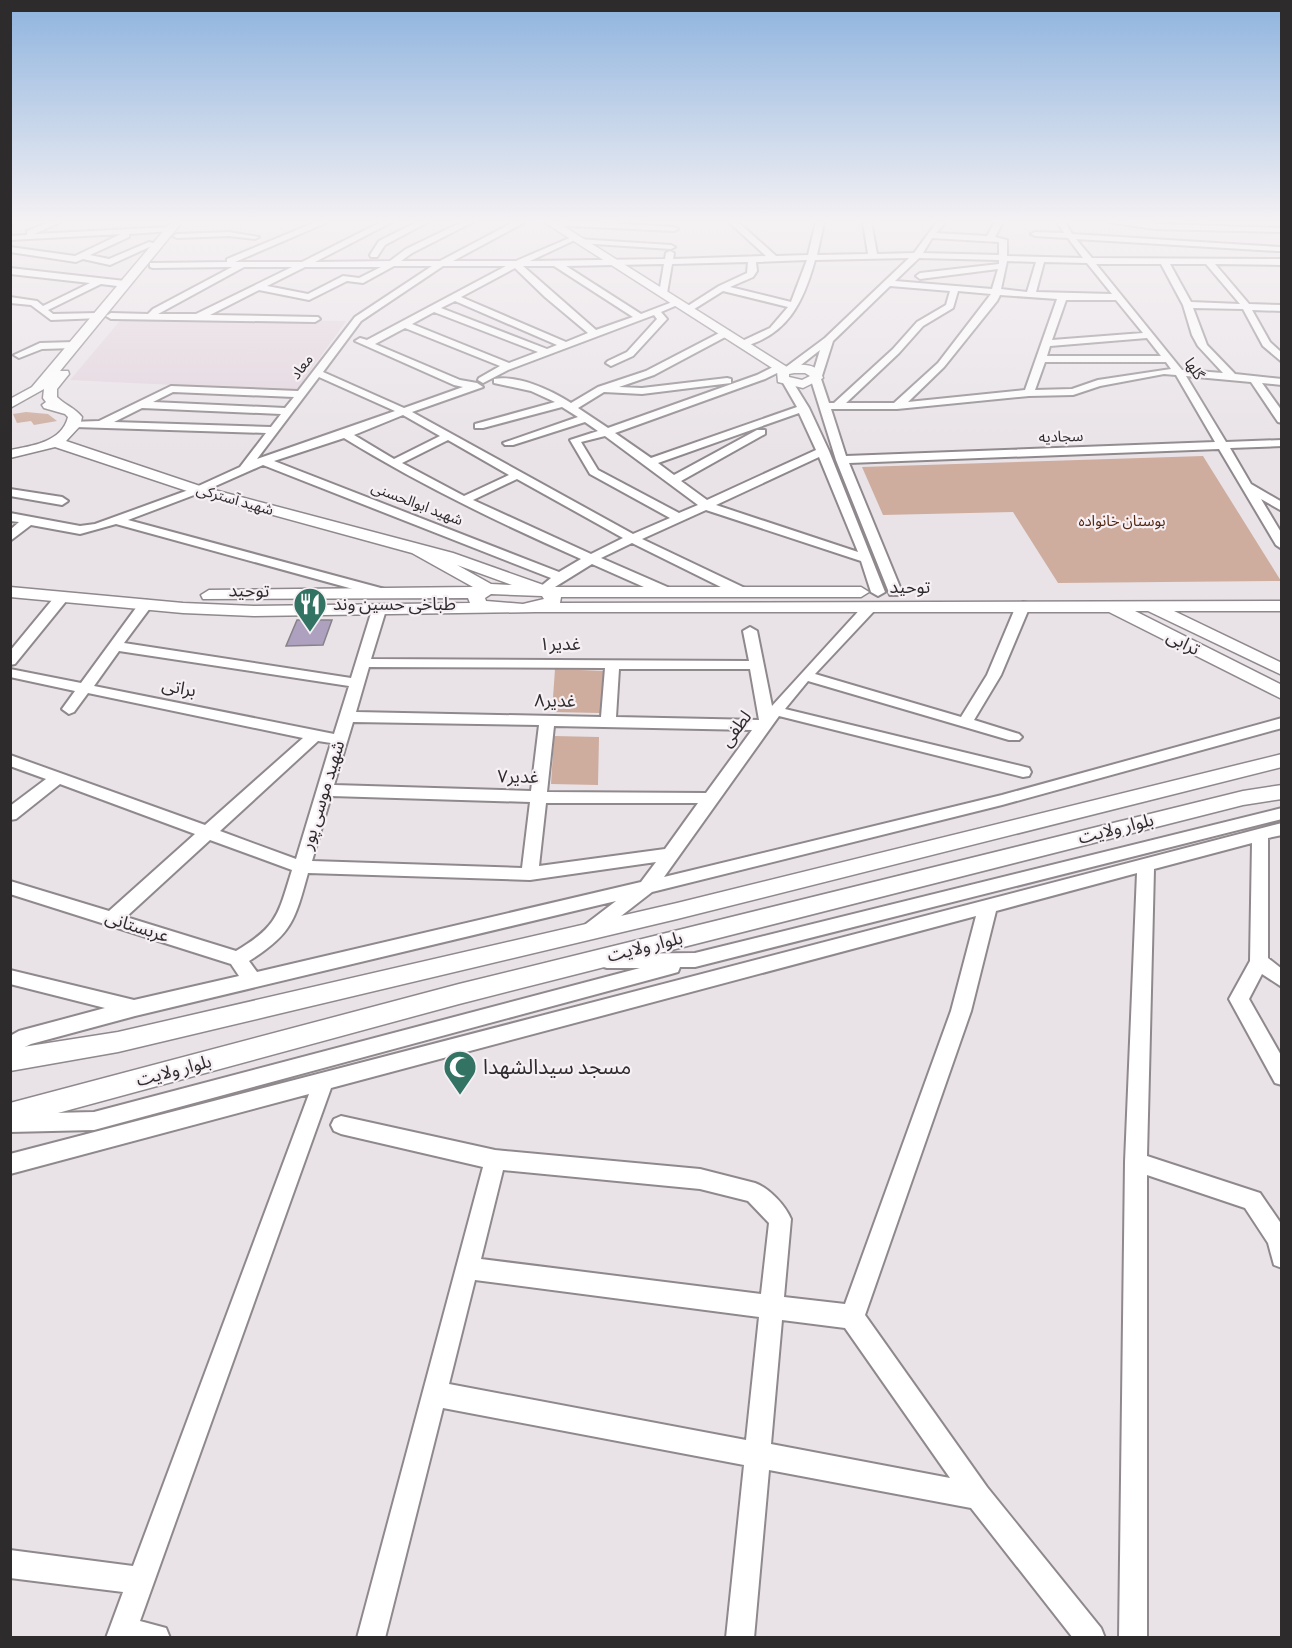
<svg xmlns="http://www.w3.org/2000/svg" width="1292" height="1648" font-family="'Source Sans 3','Noto Sans Arabic',sans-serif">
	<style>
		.built { fill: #e2d4dd }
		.green { fill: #cead9f }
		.building { fill: #aea0bf; stroke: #858288; stroke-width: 1.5 }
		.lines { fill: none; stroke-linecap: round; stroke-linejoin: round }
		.minor-casing { stroke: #8f898d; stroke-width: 4 }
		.major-casing { stroke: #8f898d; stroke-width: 3 }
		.minor { fill: #fff; fill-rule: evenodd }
		.major { fill: #fff; fill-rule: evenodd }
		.labels { text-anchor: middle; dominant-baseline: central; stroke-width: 4.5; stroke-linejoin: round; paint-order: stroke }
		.far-street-label { font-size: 15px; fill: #2e2b2d; stroke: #f6f0f4 }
		.far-park-label { font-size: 15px; fill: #552711; stroke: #f6f0f4 }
		.street-label { font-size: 18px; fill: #2e2b2d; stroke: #f6f0f4 }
		.poi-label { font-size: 18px; fill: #2e2b2d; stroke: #f6f0f4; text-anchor: start }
		.near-poi-label { font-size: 21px; fill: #2e2b2d; stroke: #f6f0f4; text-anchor: start }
	</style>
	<rect width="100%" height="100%" fill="#e9e3e7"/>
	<path class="built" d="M124,316L197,319L346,321L296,391L70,380Z"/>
	<path class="green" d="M26,412L48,414L57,421L34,425L31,421L17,423L13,414Z
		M1203,456L1281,581L1058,583L1013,512L883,515L862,467Z
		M555,669L605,671L600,713L552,712Z
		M554,736L599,737L598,785L551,784Z"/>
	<path class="building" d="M297,620H332L323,645L286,646Z"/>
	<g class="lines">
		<g class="minor-casing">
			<path id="minor" d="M10,222H15V223L10,225Z
				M49,222H61L34,234L171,227L175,229L171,231L129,234V237L90,255L109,259L149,242L156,244L110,265L83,259L76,262L10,252V247L75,256L121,234L10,240V236L27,235V231Z
				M316,222H328L235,262H302L381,222H392L315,262L390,261L406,249L462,222H473L412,253L401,261H440L514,222H525L453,261H516L574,236L577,239L671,245L675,247L671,249L579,243L575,240L530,261L665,259L666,253L670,251L674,253L673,259L766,256L729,222H738L776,256L808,255L816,222H824L817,255L868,254L863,222H871L877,254L914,253L937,222H946L936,233L987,236L995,222H1003L995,237L1007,240V256L1083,258L1068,238L1035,236L1031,234L1035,232L1064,233L1057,222H1065L1072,234L1280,247V251H1277L1076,239L1092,258L1282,259V265L1215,264L1249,304L1282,305V311L1252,310L1270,342L1282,353V362L1263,346L1243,309L1193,308L1207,345L1235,374L1282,379V385L1262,383L1282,411V423L1278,422L1251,382L1186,376L1226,442L1282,440V446L1230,448L1251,484L1282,502V511L1261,499L1282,534V549L1276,545L1219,449L849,463L902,592L900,595H890L836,460L811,380L820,350L792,372H784L783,370L765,379L615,433L651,458L797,407L782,381L791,379L809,408L829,451L885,592L878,596L871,592L861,561L706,510L642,539L747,589L749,592L747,595H737L632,543L601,558L672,589L674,592L672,595H662L592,564L542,595L535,591L551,578L263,465L202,492L128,520L392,591L394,594L392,597H382L116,524L80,534L31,525L10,541V530L19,522L10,521V513L80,526L95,524L194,488L240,467L266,433L75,427L71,426V422L99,421L171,386L298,391L355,317L432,266H394L363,283L347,281L309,300L259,290L210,315L318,317L320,319L315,322L111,319L106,316L111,313L148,314L153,309L232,267L153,268L150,267V263L227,262V259ZM932,238L999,242V255L923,253ZM909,258L825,338L786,367L777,365L757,375L608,428L578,408L604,392L642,394L731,383V379L727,378L642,388L619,387L654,375L729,335V331H723L646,371L598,387L571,403C551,390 518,375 494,379V383L531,391L555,402L475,424V428H483L562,407L578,417L503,443L505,445H513L585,422L598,431L570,440L590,474L670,518L633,534L412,412L483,387L477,383L460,380L375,344L405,328L500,366L479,378L478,380L483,383L508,370L654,315L657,319L627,352L608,361L606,363L611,366L633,356L667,319L661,312L682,303L675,301L641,314L566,266L664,264L659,293L663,296L667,293L672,264L748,262L747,273L719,286L683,309L691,311L723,291L788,307L770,328L740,342L738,344L743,347C788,334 803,303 815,260ZM919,258L999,260V264L920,273L916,276L920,279L998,269L992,289L895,281ZM807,260L791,302L730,287L753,277L757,271L756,262ZM1007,261L1036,262L1027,292L1001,289ZM1044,262L1087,263L1112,294L1036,292ZM1096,264H1161L1183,305L1192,335L1198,346L1223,373L1182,370ZM1170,264H1206L1240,304L1191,302ZM443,266H506L367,340L360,338L355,341L454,385L463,387L404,408L323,372L361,321ZM523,266H554L633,317L596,330ZM244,267H292L196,314H158ZM305,267H381L359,278L343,276L308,294L267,286ZM515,268L545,297L588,333L566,342L461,297ZM890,286L950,291L946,305L917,322L893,349L834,403H829L821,379L833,341ZM958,291L991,294L938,363L894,403H846L899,353L923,326L953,308ZM1000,295L1057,299L1025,390L908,402L944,367L997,301ZM1066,300H1116L1143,333L1052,340ZM455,301L557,345L547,349L441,308ZM434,312L538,352L509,363L412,324ZM1147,338L1161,356H1047L1050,346ZM1045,362H1166L1171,369L1098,380L1072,389L1035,390ZM1164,374L1176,375L1215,442L846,456L831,409H897L1029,396L1073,395L1100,386ZM319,377L395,411L257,459ZM173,392L294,397L285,408L153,402ZM142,408L281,414L271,427L114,422ZM799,413L816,450L707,500L681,481L765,434V430H757L674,475L658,463ZM403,415L440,436L394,459L354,435ZM605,436L698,505L679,513L598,470L581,442ZM344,438C419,484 499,523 581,559L559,572L274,461ZM448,440L509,475L464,496L402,463ZM819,457L858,552L716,505ZM517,479L623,538L591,554L473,500Z
				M417,222H428L385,245L377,257H371L370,255L379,241Z
				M588,222L674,227L678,229L674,231L550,225L546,223Z
				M1108,222L1282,228V232L1155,229Z
				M229,232L259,237L255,239L229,236L177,238L173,236L177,234Z
				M10,268L125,281L129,284L125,287L101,284L48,310L53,314L98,313L103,316L101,318L51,320L31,305L10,303V297L37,301L43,306L90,283L10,274Z
				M40,343L74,342L79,345L74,348L42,349L19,358L14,355Z
				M10,489L62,497L68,501L62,505L10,496Z
				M62,593L67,594L69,597L67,600L15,664L10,665V651L57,594Z
				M146,600L153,604L124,643L351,678L372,610L379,606L386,610L371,659L749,661L743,631L750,627L757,631L772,706L865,604H875L877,607L875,610L815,674L961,717L987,675L1016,606L1023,602L1028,603L1030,606L1001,675L974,720L1019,734L1022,737L1019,740H1009L808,681L785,709L1029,768L1031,772L1029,776L1023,777L779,716L664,877L1002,795L1282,718V728L1002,805L652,892L594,937L588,939L582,937L579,932L582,927L616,901L135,1016L31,1044L10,1054V1036L19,1031L105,1008L10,984V970L134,1000L239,976L231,964L10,894V881L109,911L195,834L60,784L16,819L10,820V806L46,779L10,766V755L205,825L303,738L88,693L74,712L69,714L62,709L75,691L10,677V669L81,683L141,601ZM119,651L349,686L334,734L94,686ZM369,667L605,668L601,717L356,712ZM619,669H750L759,720L616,717ZM353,722L539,725L531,791L334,785ZM554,726L752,730L706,793L547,792ZM318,741L331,743L296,859L220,831ZM331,796L530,802L522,868L312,861ZM546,803H698L665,849L539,866ZM210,840L292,870C278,915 278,926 236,951L126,917ZM656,862L641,882L257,972L249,961C292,934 295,920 308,873L530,880Z
				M1282,808V819L695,967H680L678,972L671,974L94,1130L10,1132V1114L94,1112L640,968H607L600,966L598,961L600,956L607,954L695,953Z
				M1282,823V835L1268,838V958L1282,969V987L1262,974L1249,999L1282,1057V1085L1275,1083L1229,999L1250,961L1252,843L1154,869L1147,1156L1260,1193L1282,1225V1268L1274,1265L1268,1243L1245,1208L1147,1175V1638H1119L1125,1162L1137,873L996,911L971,1011L865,1315L987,1487L1101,1628L1105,1638H1073L971,1508L769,1470L754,1638H726L744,1465L443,1408L385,1638H357L483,1167L341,1134L334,1131L331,1125L334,1119L341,1116L495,1150L700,1169L755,1183C769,1188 785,1205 791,1219L784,1297L845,1304L951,1011L976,916L331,1088L140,1621L166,1628L170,1638H106L123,1592L10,1578V1550L133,1566L309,1094L10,1174V1154ZM503,1170L700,1189L748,1201L769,1223L761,1294L481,1259ZM475,1280L759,1317L746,1440L449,1384ZM782,1320L845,1328L950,1478L771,1444Z"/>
		</g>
		<g class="major-casing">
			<path id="major" d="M171,222H182L60,371H68L69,374L57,389V397C65,405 75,408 82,417L80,426L66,441L203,487L453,553L549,587H861L869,592L861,597H561L560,603L1282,601V611H1174L1282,663V675L1148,611H1135L1282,685V699L1109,612H536L254,616L183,613L10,597V587L183,603L254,606L470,603L468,598L203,599L201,595L209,590L473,587L412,553L193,493L55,447L10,458V450C32,446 62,442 68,417L65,414L44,408L42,405L46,402L43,398L44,389L10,408V399L32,387ZM457,565L512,585L491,584ZM491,594L542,596L544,599L523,604L486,601L485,598Z
				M544,222H557L787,367C800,363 819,363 823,378L803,388L778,382L777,371ZM794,373H805L810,376L802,380L789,377V374Z
				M1282,754V767L677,919L118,1052L10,1071V1049L118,1032L677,903Z
				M1282,785V799L1243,805L459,1004L10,1126V1103L459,984L1243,791Z"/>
		</g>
		<use href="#minor" class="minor"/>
		<use href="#major" class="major"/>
	</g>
	<linearGradient id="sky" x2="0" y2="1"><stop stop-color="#8eb3de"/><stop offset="0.49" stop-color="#f5f2f4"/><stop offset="1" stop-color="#f5f2f4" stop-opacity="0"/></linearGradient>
	<rect width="1292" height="453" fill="url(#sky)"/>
	<defs>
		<g id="restaurant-pin" transform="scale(1.725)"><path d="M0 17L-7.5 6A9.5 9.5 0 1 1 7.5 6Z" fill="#327363" stroke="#f6f0f4"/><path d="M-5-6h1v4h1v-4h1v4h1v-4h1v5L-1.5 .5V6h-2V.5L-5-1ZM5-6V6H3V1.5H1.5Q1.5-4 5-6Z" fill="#fff"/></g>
		<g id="mosque-pin" transform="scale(1.725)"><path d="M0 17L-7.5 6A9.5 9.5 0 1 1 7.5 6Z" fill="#327363" stroke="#f6f0f4"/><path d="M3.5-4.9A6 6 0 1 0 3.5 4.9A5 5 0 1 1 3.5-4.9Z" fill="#fff"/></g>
	</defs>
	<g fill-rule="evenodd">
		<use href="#restaurant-pin" x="310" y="604"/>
		<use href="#mosque-pin" x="460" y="1067"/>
	</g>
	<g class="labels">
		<g class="far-street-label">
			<text transform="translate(302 367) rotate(-53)">معاد</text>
			<text transform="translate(1194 369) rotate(57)">گلها</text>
			<text transform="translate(1061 437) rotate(-2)">سجادیه</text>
			<text transform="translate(235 500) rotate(16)">شهید آسترکی</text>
			<text transform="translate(417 504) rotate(21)">شهید ابوالحسنی</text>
		</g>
		<g class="far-park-label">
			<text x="1122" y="521">بوستان خانواده</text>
		</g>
		<g class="street-label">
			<text x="910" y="587">توحید</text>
			<text transform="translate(249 591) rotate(1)">توحید</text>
			<text transform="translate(1183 643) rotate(27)">ترابی</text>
			<text x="560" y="644">غدیر۱</text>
			<text transform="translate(179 688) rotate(11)">براتی</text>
			<text transform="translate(555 701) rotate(1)">غدیر۸</text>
			<text transform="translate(736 729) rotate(-53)">لطفی</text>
			<text transform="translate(518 777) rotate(1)">غدیر۷</text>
			<text transform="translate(323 795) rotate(-73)">شهید موسی پور</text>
			<text transform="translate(1116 829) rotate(-14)">بلوار ولایت</text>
			<text transform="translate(137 927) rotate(18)">عربستانی</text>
			<text transform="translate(645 947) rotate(-14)">بلوار ولایت</text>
			<text transform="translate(174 1071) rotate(-15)">بلوار ولایت</text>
		</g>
		<g class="poi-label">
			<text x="333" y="604">طباخی حسین وند</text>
		</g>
		<g class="near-poi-label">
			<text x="483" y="1067">مسجد سیدالشهدا</text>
		</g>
	</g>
	<rect width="1292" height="1648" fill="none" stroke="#2e2b2d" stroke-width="24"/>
</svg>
